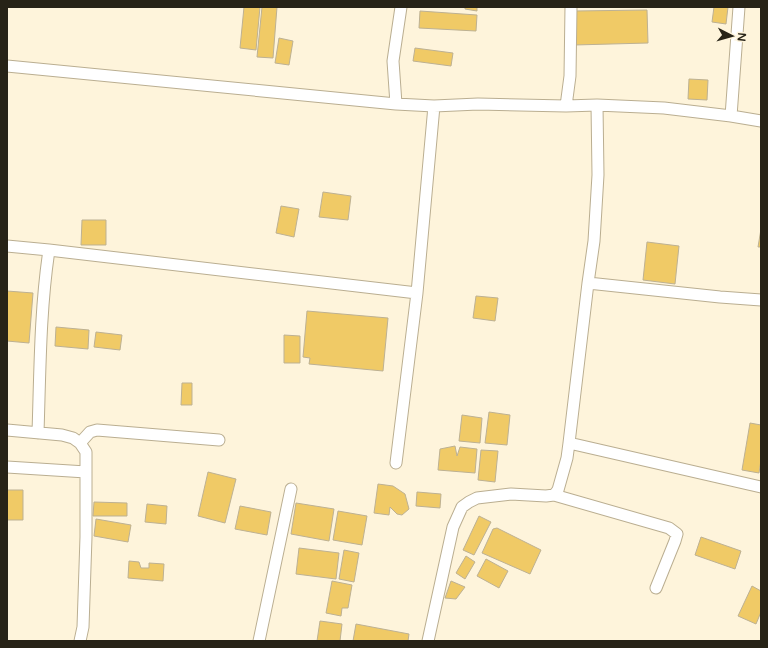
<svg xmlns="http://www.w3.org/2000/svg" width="768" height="648" font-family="'Varela Round',sans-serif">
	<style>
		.building { fill: #f0ca66; stroke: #bdb193 }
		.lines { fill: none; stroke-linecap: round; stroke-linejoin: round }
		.street-casing { stroke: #baae91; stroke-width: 13 }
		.street { stroke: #fff; stroke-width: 11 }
	</style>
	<rect width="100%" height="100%" fill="#fef4db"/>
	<path class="building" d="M244,7H260L256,50L240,48Z
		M262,7H277L273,58L257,57Z
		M465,7H477V11L465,9Z
		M714,7H728L726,24L712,22Z
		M647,10L648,43L574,45V11Z
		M420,11L477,15L476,31L419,28Z
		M279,38L293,41L289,65L275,63Z
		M415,48L453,53L451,66L413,61Z
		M689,79L708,80L707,100L688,99Z
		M323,192L351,196L348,220L319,217Z
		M281,206L299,209L294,237L276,233Z
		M82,220H106V245H81Z
		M761,229V247H758Z
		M647,242L679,246L675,284L643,280Z
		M7,291L33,293L29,343L7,341Z
		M476,296L498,298L495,321L473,318Z
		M307,311L388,318L383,371L309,364L310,358L303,357Z
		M56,327L89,330L88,349L55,346Z
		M96,332L122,335L120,350L94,347Z
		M284,335L300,336V363H284Z
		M182,383H192V405H181Z
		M489,412L510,415L507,445L485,443Z
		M462,415L482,418L480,443L459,441Z
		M750,423L761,425V460L759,473L742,470Z
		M455,446L457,456L460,447L477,449L475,473L438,470L440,449Z
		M481,450L498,451L495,482L478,480Z
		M208,472L236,479L225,523L198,516Z
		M378,484L393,486L405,494L409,509L402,515L397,514L390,507L389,515L374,513Z
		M7,490H23V520H7Z
		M417,492L441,494L440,508L416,506Z
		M94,502L127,503V516H93Z
		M296,503L334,509L329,541L291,534Z
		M147,504L167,506L166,524L145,522Z
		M240,506L271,512L267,535L235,529Z
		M338,511L367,516L362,545L333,540Z
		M479,516L491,522L474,555L463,550Z
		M96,519L131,525L128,542L94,536Z
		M497,528L541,550L530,574L482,553L493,529Z
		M701,537L741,551L735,569L695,555Z
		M299,548L339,553L336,579L296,574Z
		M344,550L359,553L354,582L339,579Z
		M466,556L475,562L465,579L456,573Z
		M486,559L508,571L499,588L477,576Z
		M129,561L139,562L141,568H149V563L164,564L163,581L128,578Z
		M332,581L352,585L348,608H342L341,616L326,613Z
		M451,581L465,587L456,599L445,598Z
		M752,586L761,591V612L756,624L738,616Z
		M320,621L342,624L340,641H317Z
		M356,624L409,634L408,641H353Z"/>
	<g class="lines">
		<g class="street-casing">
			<path id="street" d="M7,66L396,104L434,106L478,104L566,106L597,105L664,108L731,116L761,121
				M396,104L393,61L401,7
				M566,106L570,76L571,7
				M731,116L739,7
				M7,246L49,250C40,310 40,372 38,433
				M49,250L417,293L434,106
				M588,283L720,297L761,300
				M7,430L62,435L73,438L80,443L86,452V537L83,627L80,641
				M80,443L90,432L97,430L219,440
				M569,443L761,487
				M396,463L417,293
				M7,467L86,472
				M554,495L669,528L677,534L675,541L656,588
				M259,641L291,489
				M428,641L453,527L462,507L469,502L477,498L511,494L546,496L554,495L558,490L567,458L569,443L588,283L594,241L598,175L597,105"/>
		</g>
		<use href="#street" class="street"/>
	</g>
	<rect width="768" height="648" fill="none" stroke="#272317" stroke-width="16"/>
	<g transform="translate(732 36) rotate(96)" stroke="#fef4db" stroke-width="3" paint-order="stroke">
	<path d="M0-3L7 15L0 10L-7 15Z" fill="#272317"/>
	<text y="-6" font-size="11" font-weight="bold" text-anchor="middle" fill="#272317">N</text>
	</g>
</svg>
